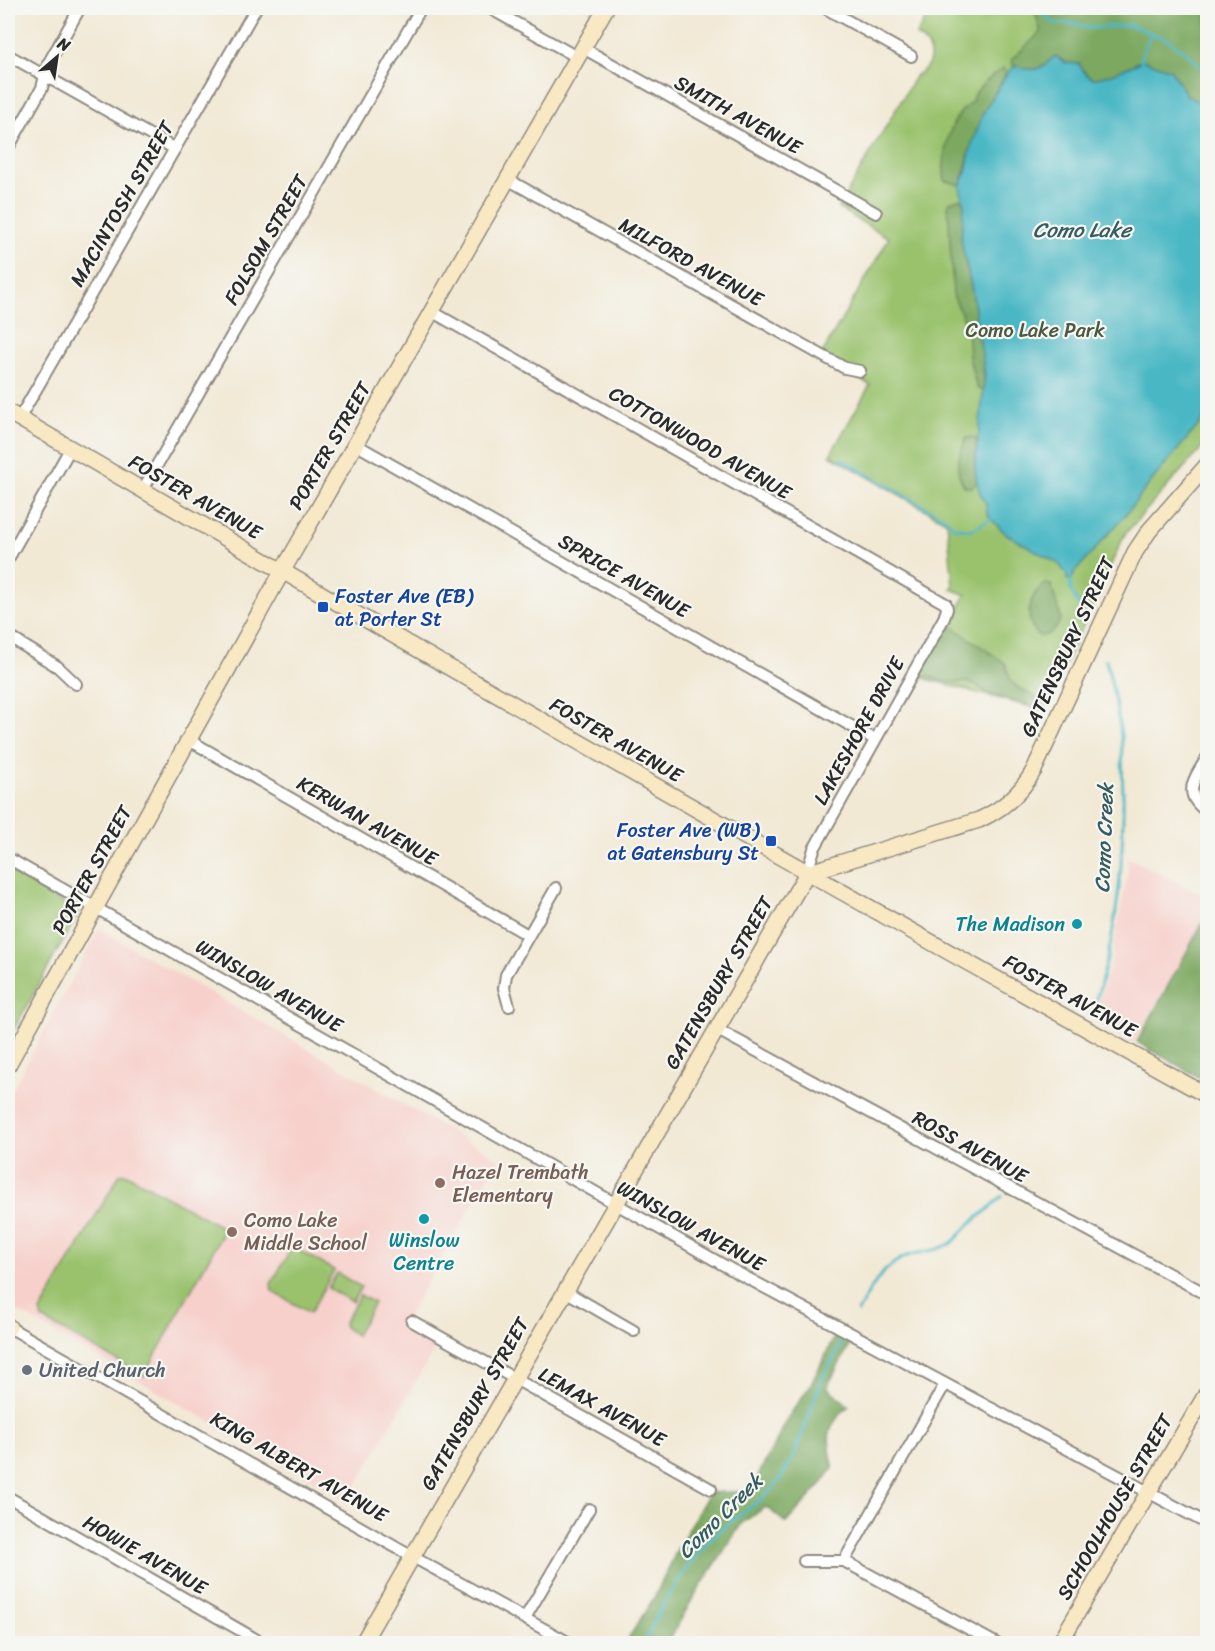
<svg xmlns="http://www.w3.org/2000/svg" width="1215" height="1651" font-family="Sriracha,sans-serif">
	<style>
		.built { fill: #f7d0cb }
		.green { fill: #9ac26d; stroke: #62764c; stroke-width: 1.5 }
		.forest { fill: #7ba860; stroke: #536a46; stroke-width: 1.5 }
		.water { fill: #49b7c4; stroke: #3a7178; stroke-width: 1.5 }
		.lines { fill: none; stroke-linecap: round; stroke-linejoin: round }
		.stream { stroke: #49b7c4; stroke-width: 3 }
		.street-casing { stroke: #8e8a80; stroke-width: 14 }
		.secondary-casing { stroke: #8e8a80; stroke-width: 18 }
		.street { stroke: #fff; stroke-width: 10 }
		.secondary { stroke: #f8e8c3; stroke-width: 15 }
		.transit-dot { fill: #1a4fb4; stroke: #f6f6f2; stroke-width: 2 }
		.culture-dot { fill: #0f9aa8; stroke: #f6f6f2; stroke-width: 2 }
		.education-dot { fill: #8d6e63; stroke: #f6f6f2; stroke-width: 2 }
		.worship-dot { fill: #6b7280; stroke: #f6f6f2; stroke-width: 2 }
		.labels { text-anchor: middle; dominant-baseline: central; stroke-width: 4.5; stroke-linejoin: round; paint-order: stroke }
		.street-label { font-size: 20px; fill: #2b2b2b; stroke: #f6f6f2 }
		.park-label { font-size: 20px; fill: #4c583f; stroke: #f6f6f2 }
		.transit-label { font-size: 20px; fill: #164399; stroke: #f6f6f2; text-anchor: start }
		.culture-label { font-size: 20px; fill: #0d838f; stroke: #f6f6f2; text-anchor: end }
		.education-label { font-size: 20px; fill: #785e54; stroke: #f6f6f2; text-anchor: start }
		.worship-label { font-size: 20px; fill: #5b616d; stroke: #f6f6f2; text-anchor: start }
		.water-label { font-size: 21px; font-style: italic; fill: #365c61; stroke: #f6f6f2 }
	</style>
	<rect width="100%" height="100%" fill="#f6f6f2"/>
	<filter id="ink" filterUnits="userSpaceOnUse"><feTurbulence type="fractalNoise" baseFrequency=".0167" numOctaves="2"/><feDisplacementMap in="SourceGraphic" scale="12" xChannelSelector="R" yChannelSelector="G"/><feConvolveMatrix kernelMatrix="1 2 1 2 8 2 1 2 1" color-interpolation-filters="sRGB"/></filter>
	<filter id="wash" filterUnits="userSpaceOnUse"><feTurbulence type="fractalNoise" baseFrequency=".008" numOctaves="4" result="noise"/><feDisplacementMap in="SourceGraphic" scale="24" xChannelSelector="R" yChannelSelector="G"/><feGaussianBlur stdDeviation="1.35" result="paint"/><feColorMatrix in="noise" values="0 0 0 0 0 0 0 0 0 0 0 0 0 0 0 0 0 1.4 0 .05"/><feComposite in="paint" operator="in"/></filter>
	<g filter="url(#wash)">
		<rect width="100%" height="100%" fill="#f2e9d5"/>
		<path class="built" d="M1127,857L1208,898L1207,915L1133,1043L1093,1020L1111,963L1128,871Z
			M99,929L499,1159L405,1321L439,1341L348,1500L8,1306V1098Z"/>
		<path class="green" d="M932,8H1207V442L1125,534L1044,711L919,677L966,595L951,589L953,586L947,522L830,455L870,385L820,357L889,238L838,208L916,75C936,65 934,46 916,36Z
			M8,870L79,912L8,1040Z
			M125,1173L225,1229L144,1376L42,1319L40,1312L120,1174Z
			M296,1249L334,1270L310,1313L272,1291L271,1284L290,1251Z
			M337,1273L361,1287L352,1302L328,1288Z
			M360,1295L374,1303L356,1335L345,1328L343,1324Z"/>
		<path class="forest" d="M1034,8H1207V107L1187,96L1171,70L1143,60C1134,65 1100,80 1092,78C1086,76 1082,69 1079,64L1066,63L1055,56C1040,71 1033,72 1013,65L1012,59L1041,32Z
			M1003,68L1006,71L1005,76L983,113L971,147L961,185L945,181C941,159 947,131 960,113C964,108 969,105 973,100V96C981,85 991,76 1003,68Z
			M962,198L964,205L961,240L972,290L976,317L975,334L980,340L982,353L985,389L981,390L977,388L969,358L967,327L953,295L948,207L949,202Z
			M973,437L977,439L975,467L977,482L971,488L964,486C953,466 959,457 966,438Z
			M1045,584L1051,585L1061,618C1057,629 1051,636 1039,636C1023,619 1027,597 1045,584Z
			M947,623L1005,663L1011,681L1017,687L1034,696L1043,704V707L1041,708L988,694L977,686L967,682L951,683L917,674Z
			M1207,915L1208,1082H1207L1137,1042Z
			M836,1334L850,1344L827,1387L849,1406C824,1427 828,1437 833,1467L825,1480L786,1523L766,1507L742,1523L693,1598L668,1643L625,1644L655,1596L679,1546L709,1493L750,1491L791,1413L810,1386Z"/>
		<path class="water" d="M1055,56L1066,63L1079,64C1082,69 1086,76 1092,78C1101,80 1134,65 1143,60L1171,70L1187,96L1208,107V199L1202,215V224L1208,263L1207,415L1154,478L1126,514L1075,572L1072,579L1067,580V575L1059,564L1006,534L990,518L987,512L986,504L979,491L976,477L975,467L985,375L980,340L975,334L976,317L972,290L961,240L964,205L960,187L965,175L971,147L983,113L1010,69L1017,66C1035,73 1042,69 1055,56Z"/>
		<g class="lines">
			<path class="stream" d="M1041,8L1043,13L1053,23L1074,24L1091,28L1130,25L1167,39L1187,53L1208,75
				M1141,61L1144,48L1151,34
				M841,459L948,520L953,527L971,530L991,519
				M1070,580L1071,591L1083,612
				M1091,1015C1116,944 1124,871 1123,796C1122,776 1123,756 1121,736C1118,711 1112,685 1106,660
				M858,1312C870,1289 884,1263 910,1255C924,1251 937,1251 950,1244C958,1239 963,1230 970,1224C981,1215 992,1207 1002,1196
				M645,1644C657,1608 695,1551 724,1527C742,1513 762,1501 777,1483C799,1454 806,1421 819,1387C825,1372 834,1357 842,1342"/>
		</g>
	</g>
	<g filter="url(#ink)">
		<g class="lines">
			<g class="street-casing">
				<path id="street" d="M489,8L577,57
					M825,8L911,56
					M583,48L876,213
					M8,55L175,149
					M8,148L42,88L48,64L80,8
					M507,179L823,356L845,368L860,371
					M431,311L946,604L947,609L944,618L814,849L807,873
					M19,419L256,8
					M355,444L874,739
					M142,491L421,8
					M8,559L70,449
					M8,636L58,667L76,684
					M189,740L528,935
					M1208,756C1195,778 1180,794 1208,812
					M8,858L734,1271L1208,1524
					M509,1006L504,988L506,975L556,888
					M716,1029L1208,1295
					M565,1291L634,1331
					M412,1321L711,1489
					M9,1327L411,1556L571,1644
					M8,1497L264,1644
					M804,1561H844L945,1384
					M844,1561L997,1644
					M525,1618L589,1509"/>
			</g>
			<g class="secondary-casing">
				<path id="secondary" d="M8,412C406,643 804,874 1208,1096
					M8,1065L282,572L606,8
					M8,1326L9,1327L8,1329
					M362,1644L807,873L979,820C1003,809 1021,794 1034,770L1135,552L1149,531L1208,464
					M1059,1644L1208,1391"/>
			</g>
			<use href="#street" class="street"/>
			<use href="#secondary" class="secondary"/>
		</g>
	</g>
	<g class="transit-dot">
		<rect x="317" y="601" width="12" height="12" rx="3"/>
		<rect x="765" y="835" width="12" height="12" rx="3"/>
	</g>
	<g class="culture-dot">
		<circle cx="1077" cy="924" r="6"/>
		<circle cx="424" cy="1219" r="6"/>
	</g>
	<g class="education-dot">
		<circle cx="440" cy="1183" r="6"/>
		<circle cx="232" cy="1232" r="6"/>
	</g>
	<circle class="worship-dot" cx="27" cy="1370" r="6"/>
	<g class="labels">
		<g class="street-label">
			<text transform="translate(738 115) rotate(29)">SMITH AVENUE</text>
			<text transform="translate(122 204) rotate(-60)">MACINTOSH STREET</text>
			<text transform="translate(266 240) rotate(-60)">FOLSOM STREET</text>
			<text transform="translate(691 262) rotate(29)">MILFORD AVENUE</text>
			<text transform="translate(700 443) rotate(30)">COTTONWOOD AVENUE</text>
			<text transform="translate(330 446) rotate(-60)">PORTER STREET</text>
			<text transform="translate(195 497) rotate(30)">FOSTER AVENUE</text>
			<text transform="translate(624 576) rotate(30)">SPRICE AVENUE</text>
			<text transform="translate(1068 647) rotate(-65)">GATENSBURY STREET</text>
			<text transform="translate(859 731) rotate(-61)">LAKESHORE DRIVE</text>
			<text transform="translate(616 740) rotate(30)">FOSTER AVENUE</text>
			<text transform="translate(367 821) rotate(30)">KERWAN AVENUE</text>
			<text transform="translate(92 870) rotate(-61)">PORTER STREET</text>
			<text transform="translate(719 983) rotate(-60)">GATENSBURY STREET</text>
			<text transform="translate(269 986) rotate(30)">WINSLOW AVENUE</text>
			<text transform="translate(1070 996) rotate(29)">FOSTER AVENUE</text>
			<text transform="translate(970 1147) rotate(29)">ROSS AVENUE</text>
			<text transform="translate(691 1226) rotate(29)">WINSLOW AVENUE</text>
			<text transform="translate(475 1404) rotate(-60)">GATENSBURY STREET</text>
			<text transform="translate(602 1407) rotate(29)">LEMAX AVENUE</text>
			<text transform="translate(299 1467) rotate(30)">KING ALBERT AVENUE</text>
			<text transform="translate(1115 1507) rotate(-60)">SCHOOLHOUSE STREET</text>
			<text transform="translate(145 1555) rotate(30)">HOWIE AVENUE</text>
		</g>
		<g class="park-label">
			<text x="1035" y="330">Como Lake Park</text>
		</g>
		<g class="transit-label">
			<text x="335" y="596">Foster Ave (EB)<tspan x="335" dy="23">at Porter St</tspan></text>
			<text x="759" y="830" text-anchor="end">Foster Ave (WB)<tspan x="759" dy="23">at Gatensbury St</tspan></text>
		</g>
		<g class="culture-label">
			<text x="1065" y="924">The Madison</text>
			<text x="424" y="1240" text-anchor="middle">Winslow<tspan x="424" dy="23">Centre</tspan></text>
		</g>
		<g class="education-label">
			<text x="452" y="1172">Hazel Trembath<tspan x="452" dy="23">Elementary</tspan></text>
			<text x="244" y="1220">Como Lake<tspan x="244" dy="23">Middle School</tspan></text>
		</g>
		<g class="worship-label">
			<text x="39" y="1370">United Church</text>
		</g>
		<g class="water-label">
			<text x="1082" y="230">Como Lake</text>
			<text transform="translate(1104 838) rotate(-88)">Como Creek</text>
			<text transform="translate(720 1516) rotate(-45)">Como Creek</text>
		</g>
	</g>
	<rect width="1215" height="1651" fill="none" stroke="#f6f6f2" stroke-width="30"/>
	<g transform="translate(57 57) rotate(29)" stroke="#f6f6f2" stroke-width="4.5" paint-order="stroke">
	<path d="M0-4.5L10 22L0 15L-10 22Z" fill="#2b2b2b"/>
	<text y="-9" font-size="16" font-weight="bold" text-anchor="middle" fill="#2b2b2b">N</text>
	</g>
</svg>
